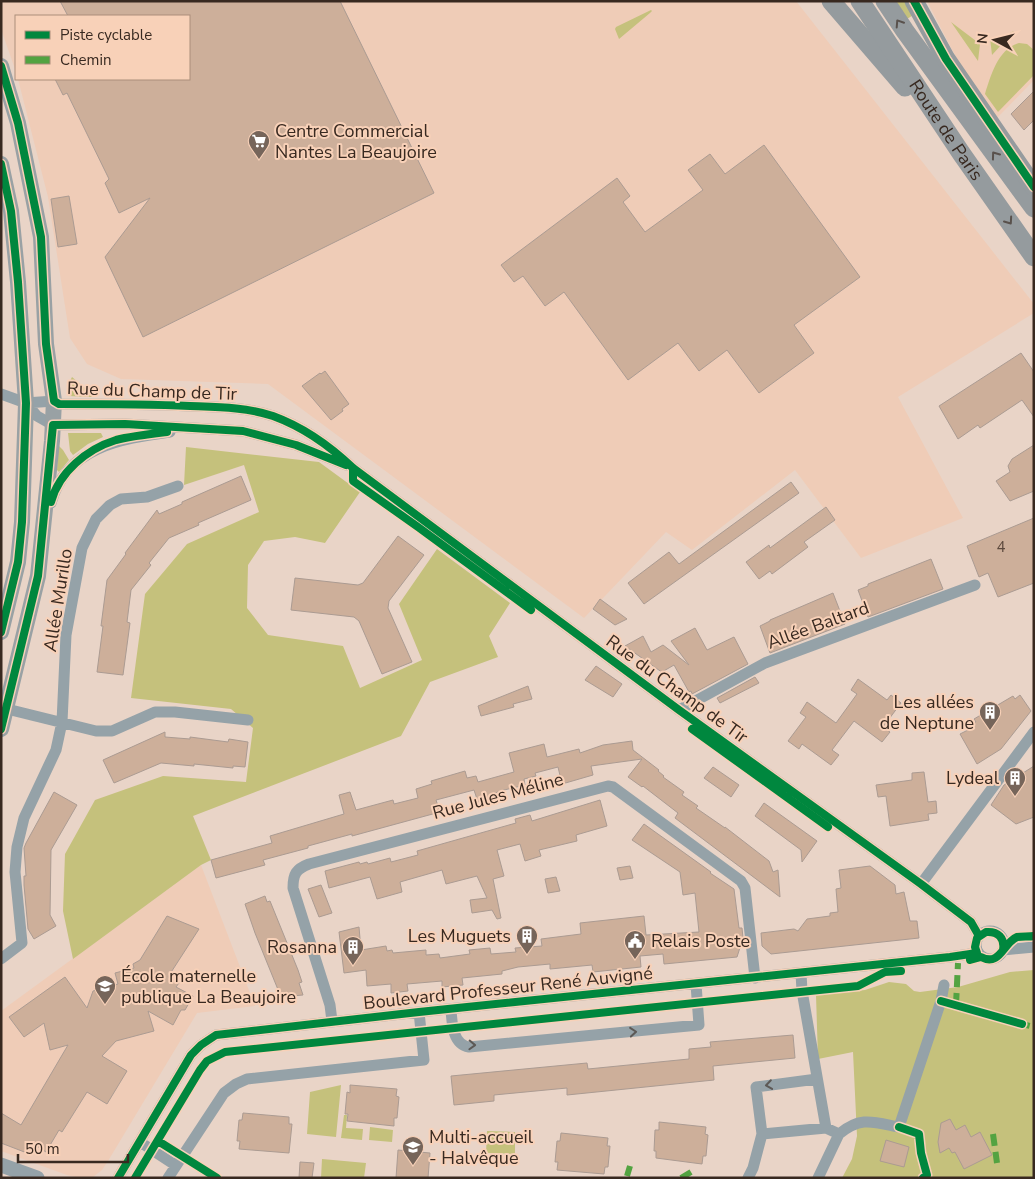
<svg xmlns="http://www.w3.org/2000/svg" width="1035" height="1179" font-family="'Nunito Sans',sans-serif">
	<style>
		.built { fill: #efccb7 }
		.green { fill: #c5c17c }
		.building { fill: #cdaf9a; stroke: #ab9b92 }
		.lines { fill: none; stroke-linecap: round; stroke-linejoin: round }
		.minor { stroke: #95a2a8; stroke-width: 11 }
		.tertiary { stroke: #95a2a8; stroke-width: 15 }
		.secondary { stroke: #99a1a4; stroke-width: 16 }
		.primary { stroke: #959b9e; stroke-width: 19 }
		.quiet { stroke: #53a341; stroke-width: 6; stroke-dasharray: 12 6; stroke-linecap: butt }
		.cycleway-casing { stroke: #f8d1b8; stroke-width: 11 }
		.cycleway { stroke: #00873e; stroke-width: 8 }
		.oneway { stroke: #59514c }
		.oneway2 { stroke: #5d5956 }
		.labels { text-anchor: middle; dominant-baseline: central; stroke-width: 4; stroke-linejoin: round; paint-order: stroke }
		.number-label { font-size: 15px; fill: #5d4a3e }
		.street-label { font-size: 18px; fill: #382920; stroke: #f8d1b8 }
		.poi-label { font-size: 18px; fill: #382920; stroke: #f8d1b8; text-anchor: start }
	</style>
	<rect width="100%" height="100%" fill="#e9d4c7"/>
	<path class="built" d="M1,1H796L1034,304V313L898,397L963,518L861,558L795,470L692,550L666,532L584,618L268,384L121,379L87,364L70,338L48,197L18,79H189V16H16V72L1,29Z
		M927,1H1034V80L997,118L961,67Z
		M201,865L255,1006L197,1013L108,1161L102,1170L93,1177L80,1178L67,1175L1,1151V1011Z"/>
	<path class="green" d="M896,1H908L915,14L907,19Z
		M651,10L652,11L650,13L619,39L615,29L616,27Z
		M951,22L980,44L978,61Z
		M1014,31L992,55L990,38L1003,36Z
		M1019,43L1027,44L1034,50V75L998,112L985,94C991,75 998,49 1019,43Z
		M72,377L92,394V397L68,396V385Z
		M68,433H101L103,437L88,444L73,455L70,451Z
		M58,445L63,450L69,460L59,472L57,470Z
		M186,447L319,462L360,492L325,543L295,537L264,541L248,565L247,608L268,635L343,646L360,688L422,660L399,604L437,549L510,603L489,636L498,657L430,682L401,736L193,816L211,860L201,865L73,959L63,911L65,854L95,800L163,776L246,782L253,728L231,709L131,698L145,594L187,544L259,512L244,465L184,485Z
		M1034,970V1178H842L852,1159L857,1136L853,1052L818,1059L816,995L865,990L889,982L906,984L914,991L920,992L958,987L1010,972Z
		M341,1085L336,1137L307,1134L310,1092Z
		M344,1115H347L346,1128L363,1129L362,1140L341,1138Z
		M370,1127L393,1130L392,1142L369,1140Z
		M487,1131L515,1132V1154L486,1153Z
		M322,1159L366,1163L364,1178H321Z"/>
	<path class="building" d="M60,1H340L434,193L143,337L105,257L150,198L119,213L105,183L109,179L67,93L63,95L55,79H189V16H68Z
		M1034,91V120L1024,130L1011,114Z
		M764,145L860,277L794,325L814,353L759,393L727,350L699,371L678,343L628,380L564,292L545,306L523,276L514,282L501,265L617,178L630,196L623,202L645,232L703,190L688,170L710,154L725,174Z
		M69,196L77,244L58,247L51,199Z
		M1021,353L1034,372V417L1022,400L980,428L978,425L958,439L939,406Z
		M325,371L349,404L342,409L343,411L331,420L302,386L320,373L321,374Z
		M1034,445V491L1010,501L996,481L1010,472L1008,466L1012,459Z
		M241,476L251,500L198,523L199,525L169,538L149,563L151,565L131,590L127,622L130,623L123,675L97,672L103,626H101L107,580L126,554L125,553L157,510L159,514L182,504V502Z
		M791,482L799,493L644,604L628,583L669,552L679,564Z
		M826,507L835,520L804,542L808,547L772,574L770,571L759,579L746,562L769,545L770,548Z
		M1034,518V583L998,597L988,573L979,577L967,546Z
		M398,536L424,555L389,601L388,608L412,662L382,674L359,621L354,617L291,610L295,578L358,585L363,583Z
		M931,559L943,589L868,617L858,590L868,586V584Z
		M833,593L845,624L770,653L760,626L770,621V620Z
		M600,599L627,619L615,625L593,609Z
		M695,628L707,650L734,637L748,664L692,694L691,691L689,692L674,665L662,672L663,673L625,646L643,636L651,652L663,645L689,665L671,641Z
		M596,666L622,684L613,697L585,680Z
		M755,677L759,683L720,703L717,698Z
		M858,679L887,700L891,695L901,703L883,727L890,732L882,742L854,721L832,750L839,755L831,765L802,744L799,749L788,741L806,717L800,713L807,702L836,723L857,694L851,690Z
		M528,686L532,699L513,704L514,707L481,716L478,706Z
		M1020,695L1031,711L1001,749L977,764L960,734L970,729L968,726L976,722L974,719L1013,696L1015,699Z
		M165,732V737L190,739V737L228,742L229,739L248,742L245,767L233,766V768L194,764V766L161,763L114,783L103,760Z
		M632,741L633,750L659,770L658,771L664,776L663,777L684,792L682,795L698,806L696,808L725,828V827L769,861L773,872L778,870L780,897L675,818L678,813L643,786L642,787L628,777L642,759L591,766L593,775L562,784L558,767L535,773L536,776L524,779L525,785L500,791L491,795L492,798L478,802L474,790L436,800L440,812L352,836V834L308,846V848L263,860L265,865L216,878L211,860L272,843L270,836L344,814L339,795L350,792L356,810L393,800L394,804L418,798L416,789L432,784L431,781L465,771L467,778L476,776L478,782L514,772L509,753L544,744L547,757L579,749L580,753L603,745Z
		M1034,766V817L1016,824L991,805L1004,785Z
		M713,767L739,785L731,797L704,778Z
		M924,772L928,802L936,801L937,813L928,814L929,820L890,826L886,796L878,797L876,785L912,780V773Z
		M54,792L77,805L51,850L50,915L56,926L34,939L28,929L24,885V876H26L24,848L26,843Z
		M600,800L607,826L576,835L577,841L539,850L541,856L525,861L520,844L497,850L504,876L493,879L501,918L497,919L492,910L472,913L470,900L487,898L477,876L446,884L442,870L400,882L402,892L377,899L370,877L329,888L325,871L359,862L360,864L367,862L368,864L390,858L391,862L418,855L417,851L516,823L515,819L530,815L532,821Z
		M764,803L817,841L802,862L801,850L755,816Z
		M644,824L711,872L710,873L734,889L739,928H742L743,938L737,957L664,964L663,954L640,956L641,967L593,972L592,965L550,969V964L518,967L502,971V974L462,978L463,985L442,987V981L407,984L408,991L391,993V984L367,986L366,970L344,973L339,932L359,927L361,950L386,946L387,951L392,950L393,953L426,950V955L439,954L440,958L470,954L469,950L490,948L491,954L516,952L515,948L542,946L541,939L581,934L580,923L644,916L646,935L699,932L695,893L683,895L680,872L632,840Z
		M630,866L633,878L620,880L617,868Z
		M870,866L895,885L896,894L904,892L910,921H917L919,938L771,954L762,946L761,933L794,929L798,931L807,919L830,916V913L838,912L836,889L841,888L839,870Z
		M556,877L560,891L548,893L545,879Z
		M321,885L332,913L319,917L308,889Z
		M265,896L267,902L270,901L298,970L302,982L299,983L303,995L281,997L255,933L245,904Z
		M167,916L199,929L168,977L179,983L176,987L193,996L185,1010H181L173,1025L148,1011L154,1031L116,1041L102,1056L127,1071L107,1104L87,1092L62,1132L59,1130L46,1152L31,1142L27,1153L1,1143V1113L21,1125L68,1045L50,1050L44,1023L24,1037L9,1017L65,977L87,1008L93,991L118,984L115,973L134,968L133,964L140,960Z
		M793,1035L795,1058L713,1066L714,1080L567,1095V1088L494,1095V1101L454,1105L451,1076L587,1063L588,1069L689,1059V1049L711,1047L710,1042Z
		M350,1085L397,1089L396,1096L399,1097L397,1118H394V1126L347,1121L348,1114H345L347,1092L350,1093Z
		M243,1113L289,1117V1124H292L289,1153L239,1149L240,1141H237L239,1120H242Z
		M950,1119L956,1130L965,1125L971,1137L980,1132L992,1155L964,1169L955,1152L952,1153L949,1148L940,1153L938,1142L941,1123Z
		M659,1122L706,1127L705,1134L708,1135L706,1156H703L702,1164L656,1158V1151H654L655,1130H659Z
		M561,1133L608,1138L607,1146H610L608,1167H605L604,1174L557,1170L558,1162H555L557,1141H560Z
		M886,1140L909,1147L904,1167L880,1161Z
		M398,1150L430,1153L428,1178H396Z
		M300,1162L314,1163L312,1178H299Z"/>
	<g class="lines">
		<path class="minor" d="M1,394L26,403L37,416L53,425L125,424L243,431L296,445L346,465
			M26,403L54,401L59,404C103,404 146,404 190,406C218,407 246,407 273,416C303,427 330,446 353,468L679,710L921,884L971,922L979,936
			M51,503C66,447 120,439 170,432
			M7,709L96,731H112L155,712H175L248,720
			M679,710L765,663L975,585
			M921,884L1034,732
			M976 945a14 14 0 1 1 28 0a14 14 0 1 1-28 0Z
			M1003,950L1034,947
			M1,959L22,943L15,872L17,847L24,818L56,750L62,722L66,635L82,548L96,519L110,505L121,499L147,497L178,486
			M801,973L802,991L826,1128
			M451,1009C452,1022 452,1044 469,1047L699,1025L696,984
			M332,1021L330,1005L293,888C293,874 296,869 309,864L608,786L613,787L741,881L745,888L755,978
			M817,1079L756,1087L762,1134L826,1128L839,1134L818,1178
			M839,1134C861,1116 873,1122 899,1127L941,1001L944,985
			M140,1142L175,1165
			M118,1178L191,1055L201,1045L216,1035L419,1012L950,957L977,953
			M168,1178L224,1093L236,1084L247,1079L424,1060L419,1012
			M748,1178L753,1168L762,1134"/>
		<path class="tertiary" d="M1,1165L37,1178"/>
		<path class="secondary" d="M1,66L18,123L41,237L46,344L54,401L52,441L38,576L1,729
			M1,164L11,211L18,282L26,403L22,522L18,562L1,632"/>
		<g class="primary">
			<path d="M831,1L905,87"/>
			<path id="s1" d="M860,1L961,153L1034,257"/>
			<path d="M885,1L905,31L1034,208"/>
			<path d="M914,1L946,59L1034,187"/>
		</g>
		<path class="quiet" d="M956,1005L958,963
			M1018,1023L1034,1027
			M993,1134L997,1163
			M627,1176L630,1166
			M681,1178L691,1172"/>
		<g class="cycleway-casing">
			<path id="cycleway" d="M914,1L946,59L1034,187
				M1,66L18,123L41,237L46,344L54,401L59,404C103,404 146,404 190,406C218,407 246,407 273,416C303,427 330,446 353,468L679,710L921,884L971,922L979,936
				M1,164L11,211L18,282L26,403L22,522L18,562L1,632
				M353,468V481L418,527L531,610
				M51,502C59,472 87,449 116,440C132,436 150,434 167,432
				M1,729L38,576L53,425L125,424L243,431L296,445L346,465
				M692,729L828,827
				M970,960L981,957C1000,967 1003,943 1017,937C1022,936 1029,937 1034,936
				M941,1001L1022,1024
				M899,1127L919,1134L921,1153L927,1175L923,1178
				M158,1141L217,1178
				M118,1178L191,1055L201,1045L216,1035L419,1012L950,957L977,953L975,947L977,938L986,932C998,931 1005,938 1003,950
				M135,1178L200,1070L207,1061L225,1052L858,986L885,972L901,971"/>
		</g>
		<use href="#cycleway" class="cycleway"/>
	</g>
	<defs><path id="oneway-chevron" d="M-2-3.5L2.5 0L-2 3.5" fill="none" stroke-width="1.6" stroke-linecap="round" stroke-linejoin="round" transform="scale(1.25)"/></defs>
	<g class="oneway">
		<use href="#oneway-chevron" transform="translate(899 23) rotate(-123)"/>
		<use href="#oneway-chevron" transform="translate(995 155) rotate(-126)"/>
		<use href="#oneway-chevron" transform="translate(1009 221) rotate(55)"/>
	</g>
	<g class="oneway2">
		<use href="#oneway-chevron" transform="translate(633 1032) rotate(-5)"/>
		<use href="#oneway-chevron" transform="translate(472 1045) rotate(2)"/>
		<use href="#oneway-chevron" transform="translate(769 1085) rotate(172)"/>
	</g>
	<defs>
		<g id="supermarket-pin" transform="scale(1.125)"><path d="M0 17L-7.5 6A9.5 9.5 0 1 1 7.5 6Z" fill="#76655a" stroke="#f8d1b8"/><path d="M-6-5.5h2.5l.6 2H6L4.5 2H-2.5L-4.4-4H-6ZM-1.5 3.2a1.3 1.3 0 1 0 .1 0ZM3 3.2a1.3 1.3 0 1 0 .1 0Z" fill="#fff"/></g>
		<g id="building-pin" transform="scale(1.125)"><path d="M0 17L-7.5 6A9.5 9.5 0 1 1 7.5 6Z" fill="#76655a" stroke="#f8d1b8"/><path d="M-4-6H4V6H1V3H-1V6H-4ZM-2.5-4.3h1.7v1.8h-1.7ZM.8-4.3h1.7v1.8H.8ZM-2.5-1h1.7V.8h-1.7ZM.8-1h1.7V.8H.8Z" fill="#fff"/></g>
		<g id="civic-pin" transform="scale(1.125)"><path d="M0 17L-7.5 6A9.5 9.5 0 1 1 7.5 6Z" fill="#76655a" stroke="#f8d1b8"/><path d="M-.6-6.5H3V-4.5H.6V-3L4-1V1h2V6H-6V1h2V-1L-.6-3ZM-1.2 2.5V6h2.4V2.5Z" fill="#fff"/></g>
		<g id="school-pin" transform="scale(1.125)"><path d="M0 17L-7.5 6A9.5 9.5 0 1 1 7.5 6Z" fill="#76655a" stroke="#f8d1b8"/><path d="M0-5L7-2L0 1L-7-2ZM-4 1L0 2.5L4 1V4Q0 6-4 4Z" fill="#fff"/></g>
	</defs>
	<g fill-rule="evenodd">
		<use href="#supermarket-pin" x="259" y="141"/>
		<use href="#building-pin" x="990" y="712"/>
		<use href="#building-pin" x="1015" y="778"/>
		<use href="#building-pin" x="527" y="936"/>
		<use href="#civic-pin" x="635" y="941"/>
		<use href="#building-pin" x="353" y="947"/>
		<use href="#school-pin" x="105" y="986"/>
		<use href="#school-pin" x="413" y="1147"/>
	</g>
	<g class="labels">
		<g class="number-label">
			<text x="1001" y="547">4</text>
		</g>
		<g class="street-label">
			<text stroke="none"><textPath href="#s1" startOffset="155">Route de Paris</textPath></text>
			<text transform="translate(152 391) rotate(2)">Rue du Champ de Tir</text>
			<text transform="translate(58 600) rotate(-81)">Allée Murillo</text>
			<text transform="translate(818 625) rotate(-20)">Allée Baltard</text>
			<text transform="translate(677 689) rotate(36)">Rue du Champ de Tir</text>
			<text transform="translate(498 796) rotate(-15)">Rue Jules Méline</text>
			<text transform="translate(508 988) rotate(-6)">Boulevard Professeur René Auvigné</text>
		</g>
		<g class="poi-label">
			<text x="275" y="131">Centre Commercial<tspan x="275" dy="21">Nantes La Beaujoire</tspan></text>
			<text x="974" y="702" text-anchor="end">Les allées<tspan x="974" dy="21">de Neptune</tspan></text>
			<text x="999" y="778" text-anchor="end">Lydeal</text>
			<text x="511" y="936" text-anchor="end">Les Muguets</text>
			<text x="651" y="941">Relais Poste</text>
			<text x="337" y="947" text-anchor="end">Rosanna</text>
			<text x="121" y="976">École maternelle<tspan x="121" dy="21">publique La Beaujoire</tspan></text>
			<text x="429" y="1137">Multi-accueil<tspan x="429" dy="21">- Halvêque</tspan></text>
		</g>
	</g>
	<rect width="1035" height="1179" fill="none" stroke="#382920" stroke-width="5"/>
	<rect x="15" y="15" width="175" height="65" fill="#f8d1b8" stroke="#ab8e7b"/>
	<rect x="25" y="31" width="25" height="8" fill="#00873e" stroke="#ab8e7b"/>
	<text x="60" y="40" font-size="15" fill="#382920">Piste cyclable</text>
	<rect x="25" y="56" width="25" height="8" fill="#53a341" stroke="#ab8e7b"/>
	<text x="60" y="65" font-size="15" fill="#382920">Chemin</text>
	<g transform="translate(995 40) rotate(277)" stroke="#f8d1b8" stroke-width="4" paint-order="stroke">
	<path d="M0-4L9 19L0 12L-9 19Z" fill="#382920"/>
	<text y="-8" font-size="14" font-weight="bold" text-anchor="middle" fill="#382920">N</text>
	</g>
	<path d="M18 1154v8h110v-8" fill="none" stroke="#382920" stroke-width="2.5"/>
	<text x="25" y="1154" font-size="15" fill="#382920" stroke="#f8d1b8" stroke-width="4" paint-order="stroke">50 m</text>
</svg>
